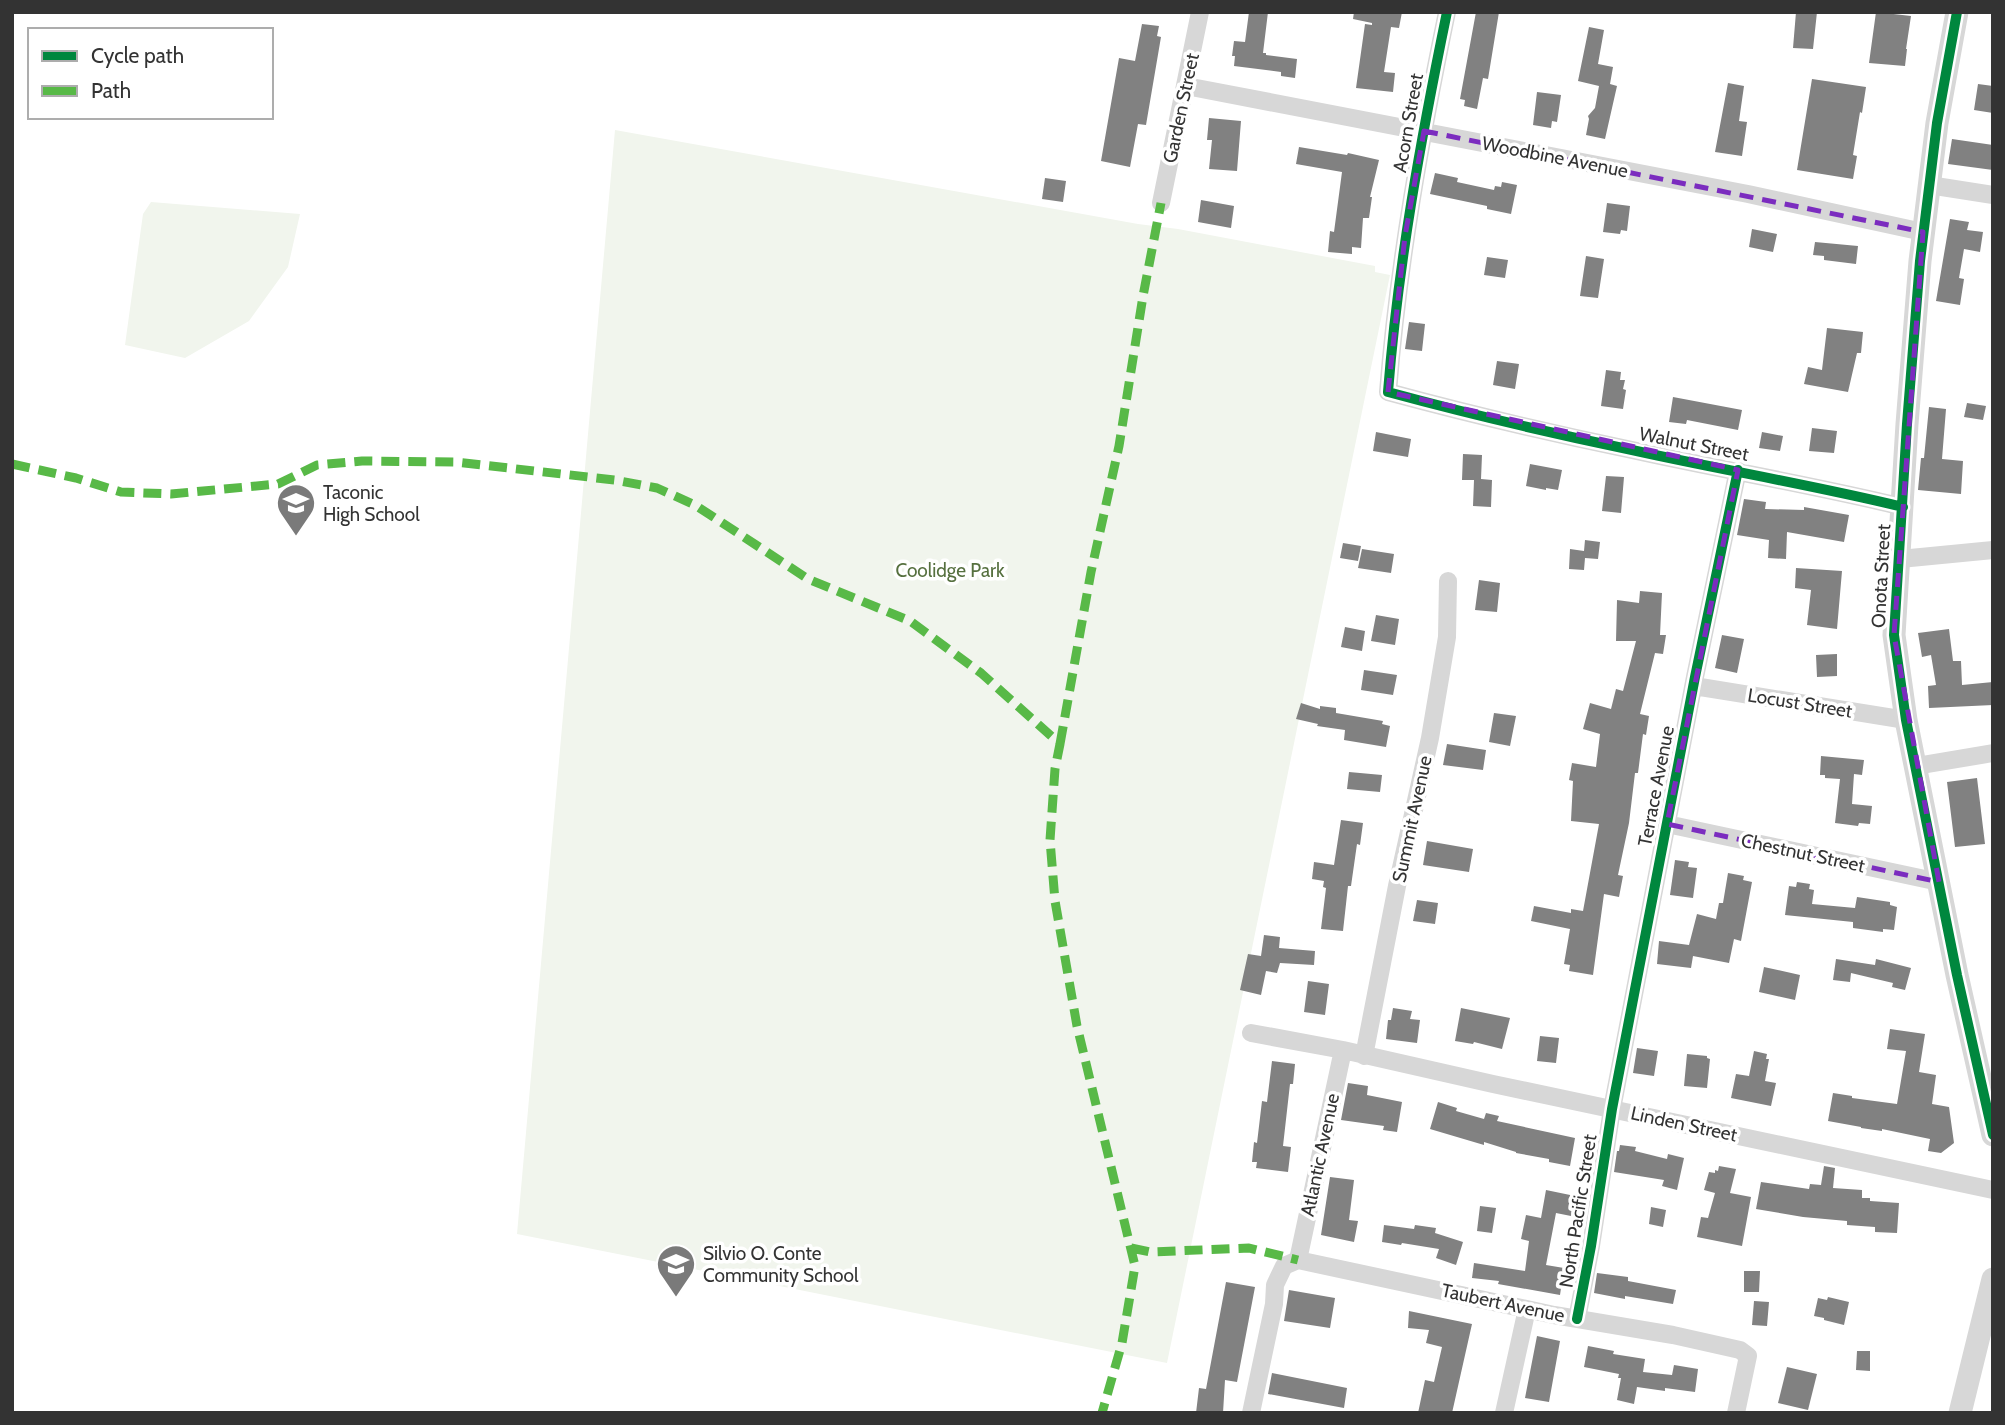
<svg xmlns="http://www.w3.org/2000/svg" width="2005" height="1425" font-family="Cabin,sans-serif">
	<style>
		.green { fill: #f1f5ed }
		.building { fill: #818181 }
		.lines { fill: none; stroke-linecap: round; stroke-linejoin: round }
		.minor { stroke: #d7d7d7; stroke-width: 18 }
		.tertiary { stroke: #d7d7d7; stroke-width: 23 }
		.quiet { stroke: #58b947; stroke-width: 9; stroke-dasharray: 18 9; stroke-linecap: butt }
		.cycleway-casing { stroke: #fff; stroke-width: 15 }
		.cycleway { stroke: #00873e; stroke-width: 10 }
		.marked { fill: none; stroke: #7b2cbf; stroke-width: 5; stroke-dasharray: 14 9; stroke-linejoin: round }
		.labels { text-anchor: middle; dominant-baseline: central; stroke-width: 7; stroke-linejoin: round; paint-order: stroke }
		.street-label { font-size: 19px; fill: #333; stroke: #fff }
		.poi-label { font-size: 19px; fill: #333; stroke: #fff; text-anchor: start }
		.park-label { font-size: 19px; fill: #56703f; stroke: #fff }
	</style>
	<rect width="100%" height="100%" fill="#fff"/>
	<path class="green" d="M615,130L1138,224L1178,229L1375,266V272L1390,275L1167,1363L517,1234Z
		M151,202L300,214L288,267L249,321L185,358L125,345L143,214Z"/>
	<path class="building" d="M1249,12H1268L1263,53H1266V55L1297,59L1295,78L1281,76V72L1234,66L1235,56H1232L1234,41L1245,42Z
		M1354,12H1402L1399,28L1391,27L1384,72L1395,73L1393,92L1356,88L1365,24L1372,25V23L1353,19Z
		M1476,12H1499L1488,79L1483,78L1477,109L1464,106L1465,100L1460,99Z
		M1796,12H1817L1813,49L1793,48Z
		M1876,12L1911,16L1906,49H1907L1905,66L1869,63Z
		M1142,24L1159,26L1157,36L1161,37L1146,125L1138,124L1130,167L1101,161L1119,58L1135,61Z
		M1589,27L1604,30L1598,64L1613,67L1610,84L1617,86L1605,139L1586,135L1589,119L1588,116L1595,108L1599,86L1578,81Z
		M1812,79L1866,87L1862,113L1860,112L1853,155L1857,156L1853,179L1797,170Z
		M1728,83L1744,86L1739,121L1747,122L1742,156L1715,152Z
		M1978,84L1993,86V113L1974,110Z
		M1537,92L1561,95L1557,122L1552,121L1551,128L1533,125Z
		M1209,118L1241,121L1237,171L1209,169L1212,140H1207Z
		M1952,139L1993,145V170L1948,164Z
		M1299,147L1347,155L1348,153L1379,160L1370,197H1372L1369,218H1363L1361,248L1352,247V254L1328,252L1330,231L1334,232L1342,172L1296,164Z
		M1435,173L1458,178L1457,182L1494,190L1495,186L1501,187L1502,182L1517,185L1511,214L1487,209V206L1430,194Z
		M1045,178L1066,181L1063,202L1042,199Z
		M1201,200L1234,206L1231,228L1198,222Z
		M1607,203L1630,206L1627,231L1621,230L1620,234L1603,232Z
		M1950,219L1969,222L1967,230L1983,232L1980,252L1964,249L1959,278L1964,279L1960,305L1936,301Z
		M1752,229L1777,234L1773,252L1749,247Z
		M1815,242L1858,246L1856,264L1824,260V256L1813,255Z
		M1586,256L1604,259L1598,298L1580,296Z
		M1487,257L1508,260L1505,278L1484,275Z
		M1409,322L1425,324L1422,351L1405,349Z
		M1827,328L1863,332L1861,353H1857L1848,392L1804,384L1808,367L1822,370Z
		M1497,361L1519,364L1515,389L1493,385Z
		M1606,370L1621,372L1620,380H1625L1623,389L1626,390L1623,409L1601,406Z
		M1673,397L1742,410L1738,430L1687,420L1686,424L1669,422Z
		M1967,403L1986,406L1983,420L1964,417Z
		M1929,407L1946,409L1942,459L1963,461L1961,494L1918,490L1921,458H1924Z
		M1812,428L1837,431L1834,453L1809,451Z
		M1376,432L1411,439L1408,457L1373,451Z
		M1762,432L1783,436L1780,451L1759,448Z
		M1463,454L1482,455L1481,479L1492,480L1491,507L1473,506L1474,480H1462Z
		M1530,464L1562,470L1558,490L1546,488V490L1526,486Z
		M1606,476L1624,477L1621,513L1602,511Z
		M1744,499L1766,502L1765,509L1804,510V507L1849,515L1844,542L1787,532L1786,559L1768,558L1769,540L1737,535Z
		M1585,540L1600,542L1598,559L1585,558L1584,570L1569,569L1570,549L1584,551Z
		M1343,543L1361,546L1358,561L1340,558Z
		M1362,549L1394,554L1391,573L1358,568Z
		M1796,568L1842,571L1837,629L1807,625L1811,590L1795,588Z
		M1479,580L1500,583L1497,612L1475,610Z
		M1640,591L1662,593L1660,635H1666L1663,654L1655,653L1640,714L1649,716L1646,735L1643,734L1638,773H1635L1629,823L1618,875L1623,876L1619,897L1604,894L1593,975L1569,971L1570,965L1564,964L1570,929L1531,921L1534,906L1571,913V909L1583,911L1599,824L1571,821L1573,781L1569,780L1572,763L1596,767L1600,734L1583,729L1590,703L1611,709L1616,689L1623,691L1636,641H1616L1617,600L1639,603Z
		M1376,615L1399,619L1395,645L1371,641Z
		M1345,627L1365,631L1362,651L1341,647Z
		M1949,629L1953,661H1961L1962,685L1993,682V705L1929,708L1928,686L1936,685L1931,655L1922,657L1918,633Z
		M1722,635L1744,639L1737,673L1715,668Z
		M1837,654V676L1817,677L1816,655Z
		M1364,670L1397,675L1393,695L1361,690Z
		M1301,703L1320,709V706L1336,708V713L1383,721L1382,724L1390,726L1386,747L1344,740L1345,730L1317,726L1318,724L1296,719Z
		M1494,713L1516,716L1510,746L1489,742Z
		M1447,744L1486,750L1483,770L1443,765Z
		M1821,756L1864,760L1862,775L1854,774L1852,804L1872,806L1870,824L1859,823L1858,826L1835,823L1840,779L1825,778V775H1820Z
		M1349,772L1382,775L1380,792L1347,789Z
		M1977,778L1985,844L1955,847L1947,782Z
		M1341,820L1363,823L1360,845L1357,844L1351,886H1348L1343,931L1321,929L1326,888L1323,887L1324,881L1312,879L1314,862L1334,865Z
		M1427,841L1473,849L1469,872L1423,865Z
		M1675,860L1689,862L1688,867L1697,868L1693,898L1670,895Z
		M1728,873L1744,876L1743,880L1752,882L1741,941L1734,939L1729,963L1693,956L1691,968L1657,964L1659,941L1689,945L1697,914L1716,919L1719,903H1723Z
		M1797,882L1810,884L1809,889L1814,890L1812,904L1855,908L1857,897L1890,902V905L1897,907L1894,930L1883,929V932L1853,928V922L1785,915L1789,886L1796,887Z
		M1417,900L1438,903L1435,924L1413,921Z
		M1264,935L1280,937L1279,948L1315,951L1314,965L1280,963L1277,973L1266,971L1261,995L1240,990L1248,954L1261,956Z
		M1836,959L1875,965L1876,959L1911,968L1905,990L1892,987L1893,983L1851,973L1850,982L1833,980Z
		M1764,967L1800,975L1795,1000L1759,992Z
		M1308,981L1329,984L1325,1015L1304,1012Z
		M1393,1008L1412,1011L1410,1019L1420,1020L1417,1043L1386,1039L1388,1020H1391Z
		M1461,1008L1510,1018L1502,1049L1474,1042L1473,1044L1455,1041Z
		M1890,1029L1925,1034L1919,1072L1936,1075L1932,1104L1949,1107L1954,1143L1941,1153L1928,1151L1930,1139L1882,1129V1131L1861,1128V1127L1828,1121L1833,1093L1852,1096V1098L1897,1104L1906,1051L1887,1049Z
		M1540,1036L1559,1038L1556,1063L1537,1061Z
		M1637,1048L1658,1051L1654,1076L1633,1073Z
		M1754,1051L1767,1054L1766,1059H1769L1765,1081L1776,1083L1771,1106L1731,1098L1736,1074L1749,1076Z
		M1687,1054L1707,1056V1058L1710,1059L1707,1088L1684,1086Z
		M1272,1061L1295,1064L1293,1084H1290L1283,1146L1291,1147L1288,1172L1256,1168L1257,1162H1252L1254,1142L1257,1143L1262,1101L1267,1102Z
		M1348,1083L1368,1086L1367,1095L1402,1102L1397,1132L1383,1130L1384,1126L1341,1120Z
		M1438,1102L1457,1108L1456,1111L1484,1119L1486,1113L1499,1116L1497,1121L1575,1138L1570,1166L1549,1162V1159L1516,1153V1152L1484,1142V1145L1430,1129Z
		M1620,1145L1636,1147L1635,1151L1667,1159L1668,1154L1684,1158L1677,1190L1662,1186L1664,1180L1614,1172L1617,1151H1619Z
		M1719,1166L1736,1169L1730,1193L1751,1197L1742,1246L1697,1237L1701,1217L1708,1218L1715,1193L1704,1190L1709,1172L1715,1173V1170L1718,1171Z
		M1824,1166L1835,1168L1833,1188L1862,1190V1198H1870V1201L1899,1203L1897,1233L1875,1232V1227L1847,1225V1221L1803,1217L1756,1209L1761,1182L1809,1189L1810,1184L1821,1185Z
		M1330,1177L1354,1180L1349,1220L1358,1221L1354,1242L1321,1235Z
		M1546,1190L1575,1196L1571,1216L1556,1213L1546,1265L1564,1268L1560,1295L1498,1284L1499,1281L1472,1278L1474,1263L1525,1271L1529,1241L1521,1239L1526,1215L1541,1218Z
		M1480,1206L1496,1208L1492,1233L1477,1231Z
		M1651,1207L1666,1210L1663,1227L1649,1224Z
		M1384,1225L1414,1229L1415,1225L1436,1228L1435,1233L1463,1242L1456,1265L1436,1258L1439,1249L1402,1243L1401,1245L1382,1242Z
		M1744,1271H1760L1759,1292H1744Z
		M1597,1273L1628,1277V1281L1676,1290L1673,1304L1625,1296V1299L1594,1293Z
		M1226,1282L1255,1287L1237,1382L1225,1380L1223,1413H1196L1199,1388L1206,1389Z
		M1289,1290L1335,1298L1330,1328L1284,1321Z
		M1828,1297L1849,1302L1844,1325L1824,1320V1318L1814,1316L1818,1298L1827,1300Z
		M1754,1301L1769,1302L1767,1326L1752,1325Z
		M1409,1311L1472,1324L1452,1413H1418L1425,1380L1434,1382L1442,1347L1426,1343L1429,1330L1408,1328Z
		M1537,1336L1560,1341L1549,1402L1525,1398Z
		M1588,1346L1614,1351L1613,1354L1645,1359L1643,1372L1672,1375L1674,1365L1698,1369L1695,1392L1665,1388V1391L1637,1387L1634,1404L1617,1400L1621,1378H1618L1619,1374L1584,1367Z
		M1857,1351H1870V1371L1856,1370Z
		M1787,1367L1817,1374L1808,1410L1778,1403Z
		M1272,1373L1347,1388L1344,1408L1268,1394Z"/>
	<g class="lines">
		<path class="minor" d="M1447,12C1421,138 1398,264 1388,392C1469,414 1550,433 1632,450C1722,470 1813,485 1903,507
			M1186,86L1748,194L1923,232
			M1929,185L1993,195
			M1161,203L1200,12
			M1900,559L1993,550
			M1694,686L1906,720
			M1916,766L1993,753
			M1667,824L1939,882
			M1251,1033L1343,1050L1493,1084L1993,1190
			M1364,1056L1397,886L1430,738L1447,637L1448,581
			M1298,1260L1554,1315L1673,1335L1740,1350L1748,1356L1736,1413
			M1298,1260L1343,1050
			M1577,1319L1591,1246L1612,1109L1695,677L1738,470
			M1251,1413L1274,1304L1275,1285L1284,1266L1298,1260
			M1504,1413L1527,1309"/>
		<path class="tertiary" d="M1957,12L1937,123L1920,261L1907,424L1894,635L1906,720L1957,975L1993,1135
			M1960,1413L1993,1279"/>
		<path class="quiet" d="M12,464L76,478L121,492L171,494L278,484L317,465L362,461L455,462L615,480L657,488L695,505L808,579L910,621L981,673L1060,744L1055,769L1050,840L1055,901L1077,1026L1135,1266L1122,1343L1102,1413
			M1060,744L1091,572L1119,446L1143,296L1161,203
			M1131,1248L1150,1252L1249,1248L1298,1260"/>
		<g class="cycleway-casing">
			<path id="cycleway" d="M1447,12C1421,138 1398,264 1388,392C1469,414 1550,433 1632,450C1722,470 1813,485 1903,507
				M1957,12L1937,123L1920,261L1907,424L1894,635L1906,720L1957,975L1993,1135
				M1577,1319L1591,1246L1612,1109L1695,677L1738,470"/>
		</g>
		<use href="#cycleway" class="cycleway"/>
	</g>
	<path class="marked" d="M1424,131L1923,232L1894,635L1939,882L1667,824L1738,470L1388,392L1405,236Z"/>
	<defs>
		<g id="school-pin" transform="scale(2.0125)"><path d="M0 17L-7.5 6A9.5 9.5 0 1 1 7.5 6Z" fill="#7a7a7a" stroke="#fff"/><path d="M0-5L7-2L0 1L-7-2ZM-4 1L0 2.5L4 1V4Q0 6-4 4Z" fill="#fff"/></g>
	</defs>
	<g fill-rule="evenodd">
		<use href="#school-pin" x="296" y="503"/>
		<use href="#school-pin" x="676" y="1264"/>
	</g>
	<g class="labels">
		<g class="street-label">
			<text transform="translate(1181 108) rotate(-78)">Garden Street</text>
			<text transform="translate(1408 123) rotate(-80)">Acorn Street</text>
			<text transform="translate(1555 157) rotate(11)">Woodbine Avenue</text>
			<text transform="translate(1694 444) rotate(11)">Walnut Street</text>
			<text transform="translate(1881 576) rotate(-87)">Onota Street</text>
			<text transform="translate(1800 703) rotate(9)">Locust Street</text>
			<text transform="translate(1656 786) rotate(-79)">Terrace Avenue</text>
			<text transform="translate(1412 819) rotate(-78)">Summit Avenue</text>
			<text transform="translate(1803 853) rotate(12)">Chestnut Street</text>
			<text transform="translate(1684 1124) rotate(12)">Linden Street</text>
			<text transform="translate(1320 1155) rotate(-78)">Atlantic Avenue</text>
			<text transform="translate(1578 1211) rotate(-81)">North Pacific Street</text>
			<text transform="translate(1503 1303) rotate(12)">Taubert Avenue</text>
		</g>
		<g class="poi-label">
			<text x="323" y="492">Taconic<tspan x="323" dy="22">High School</tspan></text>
			<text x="703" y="1253">Silvio O. Conte<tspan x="703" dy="22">Community School</tspan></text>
		</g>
		<g class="park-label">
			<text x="950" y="570">Coolidge Park</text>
		</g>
	</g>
	<rect width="2005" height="1425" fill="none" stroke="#333333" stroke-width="28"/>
	<rect x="28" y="28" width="245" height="91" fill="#ffffff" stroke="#adadad" stroke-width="2"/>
	<rect x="42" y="51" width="35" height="10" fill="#00873e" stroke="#adadad" stroke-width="2"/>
	<text x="91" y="63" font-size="21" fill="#333333">Cycle path</text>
	<rect x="42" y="86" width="35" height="10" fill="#58b947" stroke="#adadad" stroke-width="2"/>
	<text x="91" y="98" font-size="21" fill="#333333">Path</text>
</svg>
